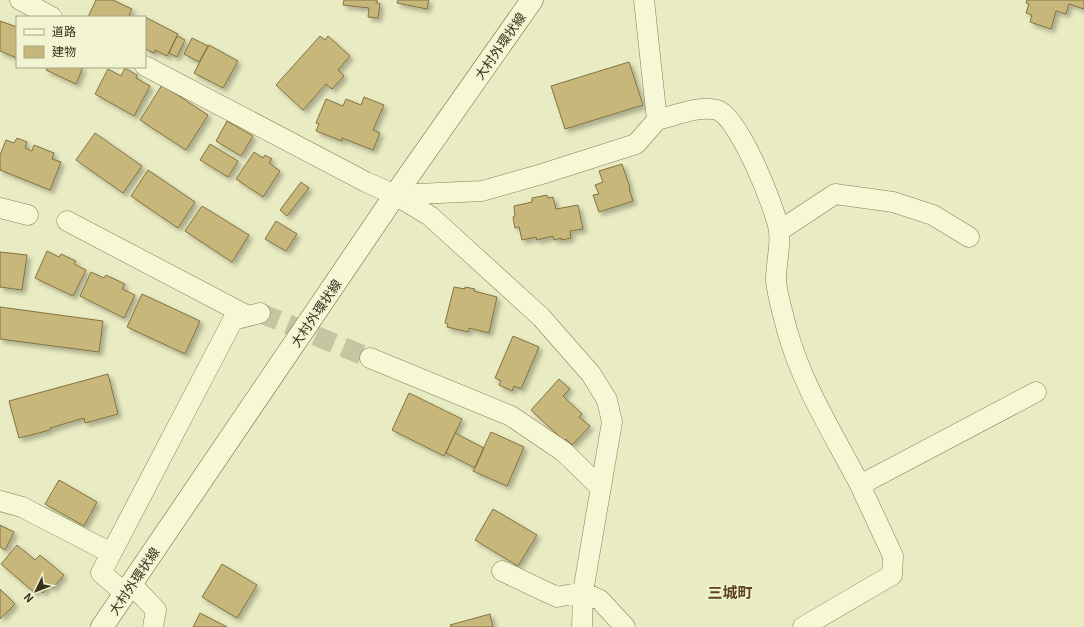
<svg xmlns="http://www.w3.org/2000/svg" width="1084" height="627" font-family="Georgia,'Noto Sans JP',serif">
<style>
.building{fill:#c8b77a;stroke:#827341;filter:url(#shadow)}
.lines{fill:none;stroke-linecap:round;stroke-linejoin:round}
.minor-tunnel{stroke:#c5c6a1;stroke-width:20;stroke-dasharray:20 10;stroke-linecap:butt}
.minor-casing{stroke:#84805a;stroke-width:21}
.secondary-casing{stroke:#66613d;stroke-width:23}
.minor{stroke:#f5f7d5;stroke-width:20}
.secondary{stroke:#f5f7d5;stroke-width:22}
.labels{text-anchor:middle;stroke-width:3;stroke-linejoin:round;paint-order:stroke}
.street-label{font-size:13px;fill:#35311e;stroke:#f1f3d1}
.quarter-label{font-size:15px;font-weight:bold;fill:#5f441f;stroke:#f1f3d1}
</style>
<defs>
<filter id="shadow"><feDropShadow dx="3.5" dy="3.5" stdDeviation="2" flood-color="#0004"/></filter>
</defs>
<rect width="100%" height="100%" fill="#e9ebc2"/>
<path class="building" d="M 96,0 L 113,0 L 132,9 L 128,17 L 88,17 Z
M 344,0 L 377,0 L 377,3 L 380,4 L 378,18 L 368,17 L 369,8 L 343,5 Z
M 398,0 L 429,0 L 427,9 L 397,3 Z
M 1027,0 L 1084,0 L 1084,9 L 1069,4 L 1066,14 L 1056,11 L 1051,29 L 1030,22 L 1032,15 L 1026,13 L 1029,4 L 1026,3 Z
M 145,17 L 178,34 L 167,56 L 155,50 L 154,53 L 145,49 Z
M 0,21 L 17,27 L 17,58 L 0,51 Z
M 177,36 L 185,40 L 177,57 L 169,53 Z
M 320,36 L 325,40 L 328,36 L 350,56 L 338,70 L 344,76 L 332,89 L 326,84 L 303,110 L 276,85 Z
M 192,38 L 208,46 L 199,62 L 184,54 Z
M 209,45 L 238,61 L 223,88 L 194,73 Z
M 629,62 L 643,105 L 565,129 L 551,86 Z
M 48,67 L 83,67 L 76,84 L 46,70 Z
M 125,68 L 137,75 L 136,78 L 150,86 L 134,116 L 95,94 L 108,69 L 121,76 Z
M 162,85 L 208,115 L 186,150 L 140,120 Z
M 364,97 L 384,105 L 373,130 L 380,133 L 373,150 L 342,138 L 342,141 L 316,131 L 319,124 L 316,123 L 326,99 L 343,106 L 346,99 L 361,105 Z
M 227,121 L 253,136 L 241,156 L 216,141 Z
M 95,133 L 142,166 L 123,193 L 76,160 Z
M 17,138 L 27,142 L 25,148 L 32,151 L 34,145 L 54,153 L 52,159 L 61,162 L 50,190 L 0,170 L 0,155 L 6,140 L 14,143 Z
M 210,144 L 238,161 L 228,177 L 200,160 Z
M 254,152 L 263,158 L 265,155 L 272,159 L 269,163 L 280,171 L 263,197 L 236,179 Z
M 622,164 L 630,188 L 629,189 L 633,201 L 599,212 L 593,195 L 599,194 L 595,185 L 603,182 L 599,171 Z
M 148,170 L 195,202 L 178,228 L 131,196 Z
M 301,182 L 309,188 L 287,216 L 280,210 Z
M 547,195 L 548,198 L 553,197 L 556,209 L 578,205 L 583,229 L 570,231 L 571,238 L 561,240 L 561,238 L 554,240 L 553,236 L 537,240 L 536,237 L 522,240 L 519,227 L 515,228 L 513,217 L 515,216 L 514,206 L 532,202 L 532,198 Z
M 202,206 L 249,235 L 232,262 L 185,231 Z
M 276,221 L 297,234 L 286,251 L 265,239 Z
M 47,251 L 59,257 L 61,254 L 76,261 L 74,264 L 86,270 L 73,296 L 35,278 Z
M 0,252 L 27,255 L 22,290 L 0,287 Z
M 91,272 L 104,278 L 106,275 L 125,284 L 122,289 L 135,295 L 124,318 L 80,296 Z
M 454,287 L 465,289 L 465,287 L 475,289 L 474,291 L 497,297 L 489,333 L 469,328 L 468,332 L 447,327 L 448,324 L 445,323 Z
M 142,294 L 200,321 L 185,354 L 127,327 Z
M 0,307 L 103,321 L 99,352 L 0,339 Z
M 513,336 L 539,347 L 521,389 L 514,386 L 512,391 L 499,385 L 501,381 L 495,378 Z
M 108,374 L 118,414 L 85,423 L 84,418 L 50,428 L 50,430 L 19,438 L 9,401 Z
M 559,379 L 570,389 L 563,396 L 582,414 L 579,417 L 590,426 L 572,445 L 566,439 L 564,441 L 531,410 Z
M 409,393 L 462,419 L 444,456 L 392,430 Z
M 491,432 L 524,447 L 507,486 L 473,471 Z
M 455,433 L 484,448 L 475,468 L 446,453 Z
M 59,480 L 97,502 L 84,526 L 45,504 Z
M 493,509 L 537,535 L 518,566 L 475,540 Z
M 0,525 L 14,532 L 5,550 L 0,547 Z
M 17,545 L 35,560 L 40,555 L 64,575 L 53,588 L 49,585 L 43,593 L 38,588 L 35,593 L 1,564 Z
M 222,564 L 257,585 L 237,618 L 202,597 Z
M 0,589 L 15,604 L 0,619 Z
M 200,613 L 227,627 L 193,627 Z
M 490,614 L 493,627 L 451,627 L 450,625 Z"/>
<g class="lines">
<path class="minor-tunnel" d="M 260,313 L 370,358"/>
<defs>
<path id="minor" d="M 20,0 L 52,17
M 145,66 L 366,182 L 395,195 L 430,216 L 541,317 L 591,374 L 607,400 L 612,422 L 583,592 L 582,627
M 657,120 C 674,116 700,105 717,110 C 738,115 776,209 779,231 C 781,244 776,265 776,279 C 776,291 784,318 787,330 C 802,385 834,435 860,485
M 395,195 L 482,191 L 542,174 L 636,144 L 657,120 L 644,0
M 0,208 L 28,215
M 67,221 L 248,316
M 779,231 L 835,194 L 893,202 L 933,215 L 969,237
M 370,358 L 511,416 L 564,452 L 601,488
M 0,501 L 22,507 L 111,553
M 502,571 L 557,597 L 583,592 L 600,600 L 625,627
M 131,584 L 156,610 L 153,627
M 125,593 L 101,573 L 233,320 L 260,313
M 803,627 L 892,575 L 893,556 L 860,485 L 1036,392"/>
<path id="secondary" d="M 102,627 L 395,195 L 532,0"/>
</defs>
<use href="#minor" class="minor-casing"/>
<use href="#secondary" class="secondary-casing"/>
<use href="#minor" class="minor"/>
<use href="#secondary" class="secondary"/>
</g>
<g class="labels">
<g class="street-label">
<text transform="translate(500 46) rotate(-55)" y="5">大村外環状線</text>
<text transform="translate(316 313) rotate(-56)" y="5">大村外環状線</text>
<text transform="translate(134 581) rotate(-56)" y="5">大村外環状線</text>
</g>
<g class="quarter-label">
<text x="730" y="598">三城町</text>
</g>
</g>
<rect x="16" y="16" width="130" height="52" fill="#f1f3d1" stroke="#a6a589"/>
<rect x="24" y="29" width="20" height="6" fill="#f5f7d5" stroke="#a6a589"/>
<text x="52" y="36" font-size="12" fill="#35311e">道路</text>
<rect x="24" y="46" width="20" height="12" fill="#c8b77a" stroke="#a6a589"/>
<text x="52" y="56" font-size="12" fill="#35311e">建物</text>
<g transform="translate(36 591) rotate(227)" stroke="#f1f3d1" stroke-width="3" paint-order="stroke">
<path d="M0-3L7 15L0 10L-7 15Z" fill="#35311e"/>
<text y="-6" font-size="11" font-weight="bold" text-anchor="middle" fill="#35311e">N</text>
</g>
</svg>
